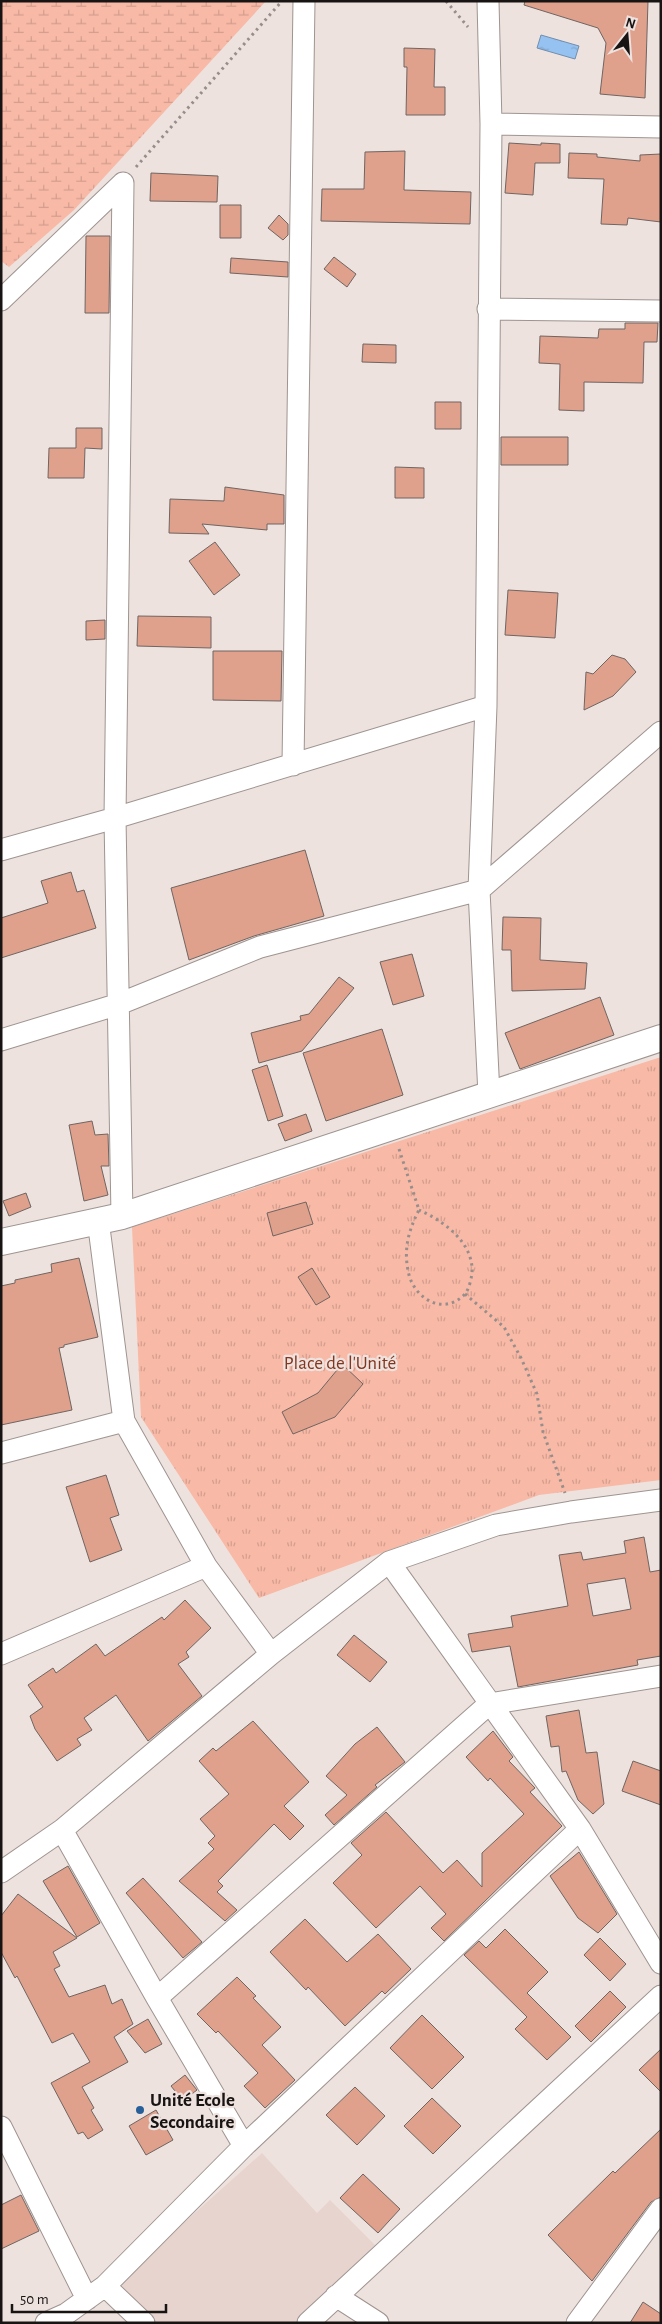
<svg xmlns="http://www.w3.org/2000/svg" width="662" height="2324" font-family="'Alegreya Sans',sans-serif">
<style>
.built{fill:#e8d4ce}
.wetland{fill:url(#wetland-marsh)}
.park{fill:url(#park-tufts)}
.water{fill:url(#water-ripples);stroke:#708eae}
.building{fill:#dfa08c;stroke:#6f6562;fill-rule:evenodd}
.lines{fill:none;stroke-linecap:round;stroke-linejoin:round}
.minor-casing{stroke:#9e9490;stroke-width:23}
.tertiary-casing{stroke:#9e9490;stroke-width:28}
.path{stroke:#978e8b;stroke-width:3;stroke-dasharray:2.5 4;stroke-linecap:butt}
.minor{stroke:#fff;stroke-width:21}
.tertiary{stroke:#fff;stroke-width:26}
.poi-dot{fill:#276098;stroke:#eee2de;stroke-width:2}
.labels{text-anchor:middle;stroke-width:4.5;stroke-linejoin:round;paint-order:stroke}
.park-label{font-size:19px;fill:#83361f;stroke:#eee2de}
.poi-label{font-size:19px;font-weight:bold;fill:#181413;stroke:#eee2de;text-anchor:start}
</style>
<defs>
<pattern id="wetland-marsh" width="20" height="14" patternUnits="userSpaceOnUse" patternTransform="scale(1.25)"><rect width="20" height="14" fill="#f8b9a6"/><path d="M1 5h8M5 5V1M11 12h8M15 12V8" fill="none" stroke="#d49e8e"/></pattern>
<pattern id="park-tufts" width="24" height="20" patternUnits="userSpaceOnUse" patternTransform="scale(1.25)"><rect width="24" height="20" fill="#f8b9a6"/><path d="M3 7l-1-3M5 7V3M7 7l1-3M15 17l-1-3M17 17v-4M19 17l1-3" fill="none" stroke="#d49e8e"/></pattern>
<pattern id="water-ripples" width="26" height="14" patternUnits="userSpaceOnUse" patternTransform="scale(1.25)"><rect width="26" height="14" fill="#96c2f1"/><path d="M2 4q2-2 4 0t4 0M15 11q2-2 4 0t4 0" fill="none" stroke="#81a6ce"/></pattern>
</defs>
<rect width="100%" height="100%" fill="#eee2de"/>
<path class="built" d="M 262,2153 L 317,2213 L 330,2200 L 381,2251 L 301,2323 L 154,2323 L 113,2286 Z"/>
<path class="wetland" d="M 1,1 L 266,1 L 74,210 L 9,267 L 1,261 Z"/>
<path class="park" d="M 661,1057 L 661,1480 L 539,1495 L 259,1598 L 141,1417 L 132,1227 Z"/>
<path class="water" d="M 541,35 L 579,46 L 575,59 L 537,48 Z"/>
<path class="building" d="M 525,1 L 648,1 L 645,98 L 600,94 L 606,43 L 598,28 L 524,5 Z
M 404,48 L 435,49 L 434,87 L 445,87 L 445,115 L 406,115 L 407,67 L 404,67 Z
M 509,143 L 541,145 L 541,143 L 560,144 L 560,163 L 535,163 L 533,195 L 505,193 Z
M 405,151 L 404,190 L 471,192 L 470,224 L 321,221 L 322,189 L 364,189 L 365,152 Z
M 569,153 L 597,154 L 597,157 L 640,161 L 640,155 L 661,154 L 661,222 L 628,218 L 627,225 L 601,224 L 604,179 L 568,178 Z
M 151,173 L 218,176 L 217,202 L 150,201 Z
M 220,205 L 241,205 L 241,238 L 220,238 Z
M 279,215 L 288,224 L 288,235 L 283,240 L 268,228 Z
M 86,236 L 110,236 L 109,313 L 85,313 Z
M 334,257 L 356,274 L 347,287 L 324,269 Z
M 231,258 L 288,262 L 288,277 L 230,273 Z
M 625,323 L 658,323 L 657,342 L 644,342 L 643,383 L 584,382 L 584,411 L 559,410 L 560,364 L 539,363 L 540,336 L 598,338 L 599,329 L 625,329 Z
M 363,344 L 396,345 L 396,363 L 362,362 Z
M 435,402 L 461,402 L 461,429 L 435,429 Z
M 76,428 L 102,428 L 102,449 L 85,448 L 84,478 L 48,478 L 49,448 L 76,448 Z
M 501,437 L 568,437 L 568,465 L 501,465 Z
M 395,467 L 424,468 L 424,498 L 395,498 Z
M 225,487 L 284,495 L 284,524 L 267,524 L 267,530 L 202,524 L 209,534 L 169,533 L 170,499 L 224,501 Z
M 215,542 L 240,575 L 214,595 L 189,561 Z
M 508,590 L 558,593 L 555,638 L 505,635 Z
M 138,616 L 211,617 L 211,648 L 137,646 Z
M 105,620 L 105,639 L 86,640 L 86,621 Z
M 213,651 L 282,651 L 281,701 L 213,700 Z
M 612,655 L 625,659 L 636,672 L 613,696 L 584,710 L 586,672 L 593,674 Z
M 305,850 L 324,916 L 254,936 L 189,960 L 171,888 Z
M 71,872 L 77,892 L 84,890 L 96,928 L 1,958 L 1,918 L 48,903 L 41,881 Z
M 503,917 L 541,918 L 540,960 L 587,963 L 585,989 L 512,991 L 511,950 L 502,950 Z
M 412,954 L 424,996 L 393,1005 L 380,962 Z
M 339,977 L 354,988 L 302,1051 L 259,1063 L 251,1033 L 301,1020 L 300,1016 L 309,1014 Z
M 600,997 L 614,1035 L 520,1069 L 505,1033 Z
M 382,1029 L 403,1095 L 326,1121 L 303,1053 Z
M 267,1065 L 283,1116 L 268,1121 L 252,1070 Z
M 306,1114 L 312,1131 L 285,1141 L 278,1124 Z
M 92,1121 L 95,1135 L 108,1134 L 109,1166 L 101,1166 L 108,1195 L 84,1201 L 69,1125 Z
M 26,1193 L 31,1207 L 9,1216 L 3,1201 Z
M 306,1202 L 313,1224 L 273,1236 L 267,1213 Z
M 79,1258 L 98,1337 L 64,1345 L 64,1347 L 59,1348 L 72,1410 L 1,1425 L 1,1286 L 15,1283 L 15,1280 L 52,1272 L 51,1264 Z
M 312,1268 L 330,1297 L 316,1305 L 298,1277 Z
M 342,1364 L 363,1384 L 335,1417 L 293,1434 L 282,1412 L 318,1393 Z
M 106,1475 L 119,1515 L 110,1518 L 122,1550 L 90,1562 L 66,1487 Z
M 644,1537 L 650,1572 L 661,1570 L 661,1656 L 637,1660 L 638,1665 L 518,1687 L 510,1646 L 472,1652 L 468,1634 L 513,1627 L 511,1616 L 568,1606 L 559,1555 L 581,1552 L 583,1560 L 626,1553 L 624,1541 ZM 625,1578 L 631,1609 L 593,1616 L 587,1584 Z
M 185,1600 L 211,1628 L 186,1652 L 189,1657 L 178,1664 L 202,1696 L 148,1741 L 116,1695 L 84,1718 L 92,1730 L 77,1739 L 81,1745 L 57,1761 L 35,1729 L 30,1716 L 43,1707 L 28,1685 L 53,1668 L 56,1673 L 96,1644 L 105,1656 L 162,1617 L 164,1620 Z
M 354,1635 L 387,1662 L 370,1682 L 337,1655 Z
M 579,1710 L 586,1753 L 597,1752 L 604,1804 L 593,1814 L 578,1800 L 566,1771 L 562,1772 L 559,1746 L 551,1747 L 546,1716 Z
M 253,1721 L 309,1782 L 284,1806 L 304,1826 L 290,1840 L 274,1824 L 218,1881 L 223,1886 L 217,1892 L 237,1910 L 225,1921 L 179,1881 L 214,1849 L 208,1843 L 215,1836 L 200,1819 L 229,1794 L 199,1761 L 213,1748 L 216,1751 Z
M 377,1727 L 405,1762 L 375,1785 L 377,1787 L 334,1825 L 325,1815 L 347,1795 L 326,1776 L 355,1744 Z
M 493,1731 L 513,1757 L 509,1761 L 535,1788 L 530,1792 L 562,1826 L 444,1941 L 431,1928 L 446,1914 L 420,1886 L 376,1928 L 333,1883 L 362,1855 L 351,1843 L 386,1812 L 443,1873 L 457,1860 L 482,1887 L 482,1853 L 524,1814 L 490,1778 L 488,1781 L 466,1757 Z
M 633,1761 L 661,1771 L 661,1805 L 622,1791 Z
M 579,1852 L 617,1914 L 598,1933 L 578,1918 L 550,1876 Z
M 68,1866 L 100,1923 L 77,1937 L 43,1881 Z
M 143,1878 L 202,1942 L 183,1958 L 126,1893 Z
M 18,1894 L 77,1938 L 53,1952 L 60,1966 L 54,1969 L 69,1997 L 105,1985 L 112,2004 L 122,1999 L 133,2024 L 114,2037 L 128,2062 L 82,2087 L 94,2108 L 91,2110 L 103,2130 L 88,2139 L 83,2132 L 78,2134 L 51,2083 L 90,2062 L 73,2033 L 52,2043 L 17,1976 L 15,1978 L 1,1952 L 1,1916 Z
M 305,1919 L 347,1962 L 378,1934 L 411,1969 L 385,1994 L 382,1991 L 345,2026 L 308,1987 L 306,1990 L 270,1952 Z
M 505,1929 L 548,1972 L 527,1993 L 571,2037 L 547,2060 L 515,2029 L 527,2017 L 464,1955 L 479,1941 L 486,1948 Z
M 600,1938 L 626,1964 L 610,1981 L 584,1955 Z
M 237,1977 L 256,1996 L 253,1998 L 281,2027 L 262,2045 L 295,2080 L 265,2108 L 244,2086 L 258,2073 L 218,2031 L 216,2033 L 197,2014 Z
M 610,1991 L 626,2007 L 591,2042 L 575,2026 Z
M 422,2015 L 464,2057 L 432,2089 L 390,2048 Z
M 148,2019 L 162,2044 L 145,2053 L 127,2031 Z
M 661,2049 L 661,2092 L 639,2070 Z
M 185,2075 L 197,2090 L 183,2101 L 171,2086 Z
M 355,2087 L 385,2116 L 357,2145 L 326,2115 Z
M 432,2098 L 461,2126 L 433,2154 L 404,2126 Z
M 156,2110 L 173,2140 L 146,2155 L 129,2126 Z
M 661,2129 L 661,2197 L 651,2202 L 592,2281 L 548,2235 L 613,2171 L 615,2173 Z
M 363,2174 L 400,2209 L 378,2233 L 340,2198 Z
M 21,2195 L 39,2231 L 1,2249 L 1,2205 Z
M 643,2302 L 661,2314 L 661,2323 L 630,2323 Z"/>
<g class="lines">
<defs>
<path id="minor" d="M 488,1 L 491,124 L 486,706 L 479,890 L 489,1095
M 491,124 L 661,127
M 1,300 L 123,183
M 488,309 L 661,311
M 293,765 L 304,1
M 1,850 L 115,818 L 486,706
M 1,1040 L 119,1004 L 260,947 L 479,890 L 661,732
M 122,1216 L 115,818 L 123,183
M 98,1220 L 124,1421 L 206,1566 L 271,1654
M 1,1453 L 124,1421
M 389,1562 L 580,1829 L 661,1963
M 1,1654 L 206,1566
M 62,1830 L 157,1998 L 244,2146
M 1,1872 L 62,1830 L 271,1654 L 389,1562 L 496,1525 L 571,1512 L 661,1500
M 157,1998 L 489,1704 L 661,1676
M 1,2127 L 87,2299
M 105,2286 L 144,2323
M 336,2296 L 378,2323
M 46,2323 L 66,2314 L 105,2286 L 244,2146 L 580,1829
M 308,2323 L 661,1996
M 577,2323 L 661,2209"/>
<path id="tertiary" d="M 1,1242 L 122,1216 L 661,1038"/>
</defs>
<use href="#minor" class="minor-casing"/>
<use href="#tertiary" class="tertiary-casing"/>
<path class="path" d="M 446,1 L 468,27
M 136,167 L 282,1
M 399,1149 L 419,1210 C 408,1231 403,1251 409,1275 C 416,1300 444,1315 464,1295 C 469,1290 471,1280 472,1273 C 474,1243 444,1221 419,1210
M 465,1294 L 504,1327 L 521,1358 L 537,1394 L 543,1432 L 565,1493"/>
<use href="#minor" class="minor"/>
<use href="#tertiary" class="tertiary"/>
</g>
<circle class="poi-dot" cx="140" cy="2110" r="5"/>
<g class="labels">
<g class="park-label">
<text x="340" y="1369">Place de l'Unité</text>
</g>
<g class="poi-label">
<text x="150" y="2106">Unité Ecole<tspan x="150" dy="22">Secondaire</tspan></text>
</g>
</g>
<rect width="662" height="2324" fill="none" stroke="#181413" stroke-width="5"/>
<g transform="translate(627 35) rotate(17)" stroke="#eee2de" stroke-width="4" paint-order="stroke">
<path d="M0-4L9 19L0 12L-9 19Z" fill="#181413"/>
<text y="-8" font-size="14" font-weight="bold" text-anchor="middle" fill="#181413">N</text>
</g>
<path d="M12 2304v8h154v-8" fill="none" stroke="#181413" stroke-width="2.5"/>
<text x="20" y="2304" font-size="15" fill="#181413" stroke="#eee2de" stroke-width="4" paint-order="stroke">50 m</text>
</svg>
